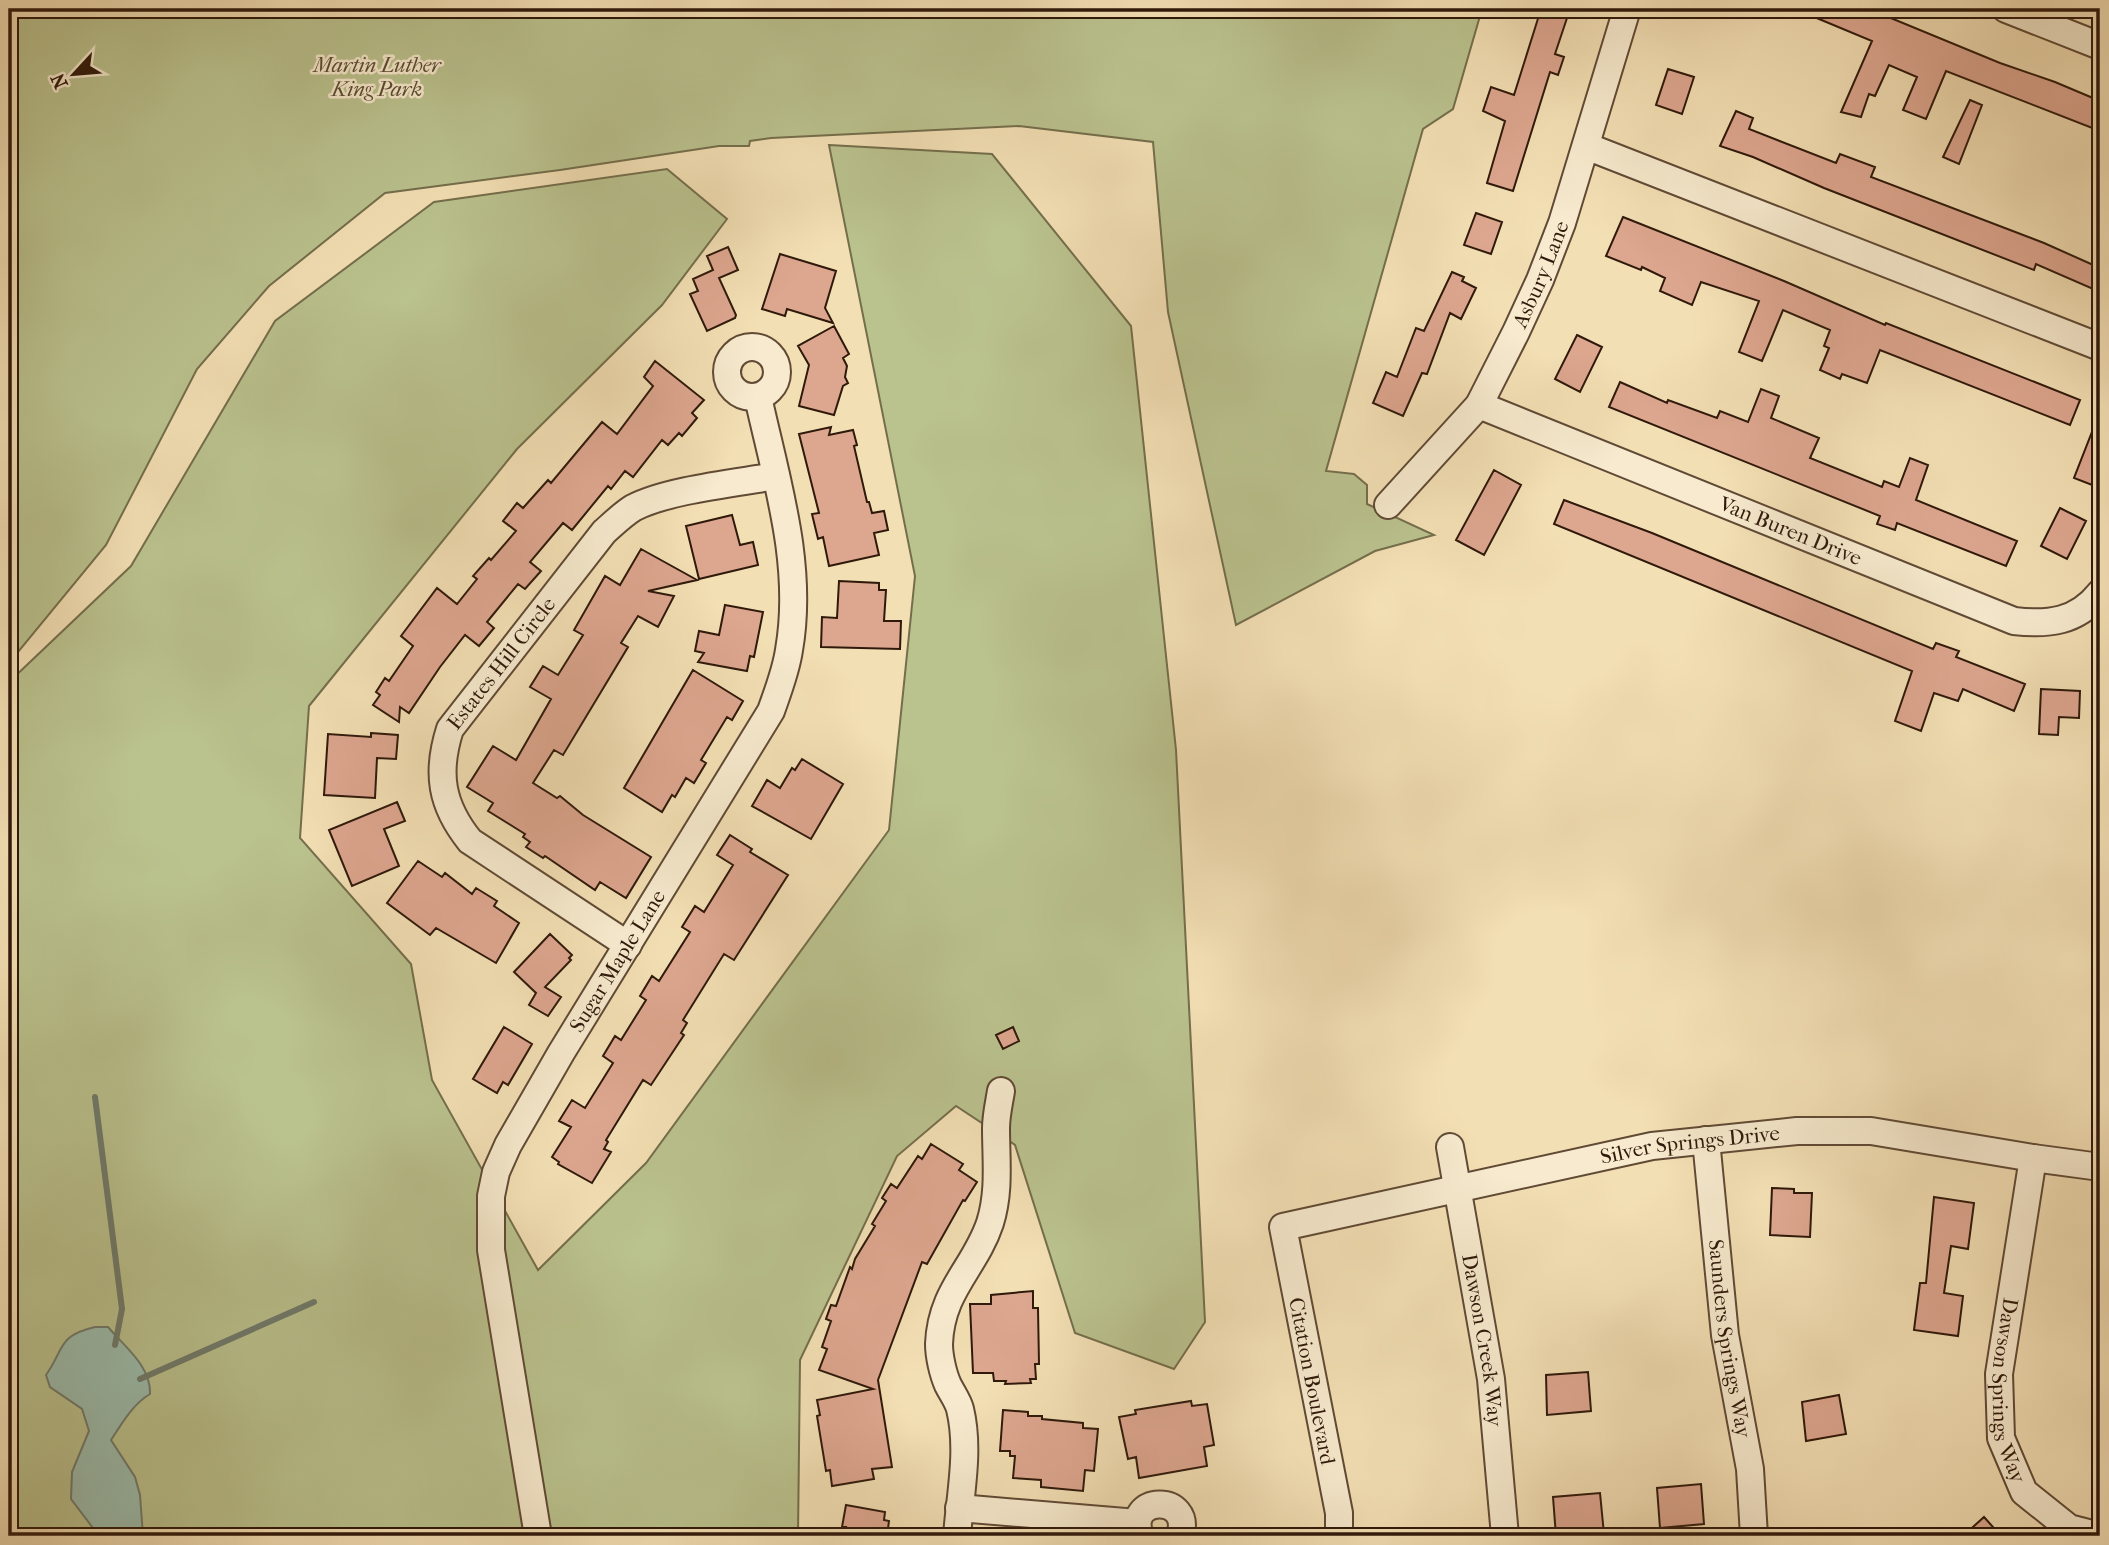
<svg xmlns="http://www.w3.org/2000/svg" width="2109" height="1545" font-family="'IM FELL French Canon',serif">
<style>
.green{fill:#bac28e;stroke:#746e4c;stroke-width:2}
.water{fill:#9bbdad;stroke:#707b6c;stroke-width:2}
.lines{fill:none;stroke-linecap:round;stroke-linejoin:round}
.stream{stroke:#707b6c;stroke-width:6}
.building{fill:#dda68f;stroke:#2f190b;stroke-width:2}
.minor-casing{stroke:#604a35;stroke-width:30}
.minor{stroke:#f7eace;stroke-width:26}
.labels{text-anchor:middle;stroke-width:5;stroke-linejoin:round;paint-order:stroke}
.park-label{font-size:21px;font-style:italic;fill:#594c32;stroke:#f7eace}
.street-label{font-size:21px;fill:#2f190b;stroke:#f7eace}
</style>
<rect width="100%" height="100%" fill="#f3dfb4"/>
<filter id="stains"><feTurbulence type="fractalNoise" baseFrequency=".00286" numOctaves="4"/><feColorMatrix values="0 0 0 0 .2 0 0 0 0 .09 0 0 0 0 .02 0 0 0 .5 -.17"/></filter>
<radialGradient id="worn" r=".72"><stop offset=".6" stop-color="#630" stop-opacity="0"/><stop offset="1" stop-color="#630" stop-opacity=".3"/></radialGradient>
<path class="green" d="M 9,9 L 1482,9 L 1453,109 L 1423,129 L 1326,471 L 1354,474 L 1367,485 L 1367,504 L 1434,535 L 1375,551 L 1236,625 L 1168,312 L 1153,142 L 1019,126 L 771,138 L 750,141 L 749,146 L 719,146 L 560,170 L 385,193 L 269,286 L 197,369 L 106,545 L 9,663 Z
M 829,145 L 992,154 L 1131,326 L 1176,750 L 1205,1322 L 1174,1369 L 1075,1333 L 1015,1145 L 956,1106 L 897,1156 L 800,1360 L 798,1536 L 9,1536 L 9,682 L 131,566 L 275,321 L 434,202 L 667,169 L 727,219 L 662,305 L 517,449 L 309,706 L 300,838 L 411,964 L 432,1080 L 538,1270 L 646,1163 L 889,830 L 915,576 Z"/>
<path class="water" d="M 95,1327 L 108,1327 C 125,1347 151,1366 150,1394 C 133,1404 122,1423 111,1440 L 135,1477 L 140,1495 L 143,1536 L 99,1536 L 71,1499 L 72,1472 L 89,1431 L 82,1409 L 50,1387 L 46,1375 C 65,1348 57,1336 95,1327 Z"/>
<g class="lines">
<path class="stream" d="M 95,1097 L 122,1309 L 115,1345
M 140,1379 L 314,1302"/>
</g>
<path class="building" d="M 1541,9 L 1570,9 L 1555,54 L 1564,57 L 1558,75 L 1550,72 L 1513,191 L 1487,183 L 1505,121 L 1483,111 L 1491,87 L 1514,95 Z
M 1795,9 L 1869,9 L 2000,63 L 2055,82 L 2100,101 L 2100,131 L 1946,71 L 1926,119 L 1903,110 L 1917,77 L 1889,65 L 1875,96 L 1869,94 L 1861,117 L 1841,112 L 1872,41 Z
M 1668,69 L 1694,77 L 1682,114 L 1656,105 Z
M 1970,100 L 1982,105 L 1959,164 L 1943,157 Z
M 1736,111 L 1753,118 L 1749,129 L 1836,163 L 1840,154 L 1875,167 L 1871,177 L 2044,243 L 2100,268 L 2100,292 L 2036,264 L 2034,270 L 1824,188 L 1753,157 L 1720,146 Z
M 1476,213 L 1502,222 L 1491,254 L 1464,245 Z
M 1623,217 L 1784,281 L 1885,325 L 1886,323 L 2080,400 L 2070,425 L 1880,350 L 1867,383 L 1842,374 L 1840,379 L 1820,370 L 1829,348 L 1824,346 L 1830,330 L 1783,310 L 1762,361 L 1739,352 L 1759,301 L 1701,282 L 1692,305 L 1660,291 L 1665,278 L 1642,267 L 1641,270 L 1606,256 Z
M 728,247 L 738,270 L 719,278 L 736,315 L 735,318 L 707,331 L 690,294 L 698,291 L 693,279 L 713,270 L 707,256 Z
M 780,254 L 836,271 L 825,308 L 833,323 L 787,309 L 785,316 L 762,309 Z
M 1452,272 L 1464,277 L 1462,281 L 1476,288 L 1461,319 L 1450,313 L 1427,374 L 1422,373 L 1403,416 L 1373,403 L 1386,372 L 1397,377 L 1416,328 L 1424,331 Z
M 834,326 L 849,354 L 843,358 L 847,366 L 845,377 L 848,383 L 843,386 L 834,415 L 799,406 L 809,365 L 798,346 Z
M 1577,335 L 1602,347 L 1580,392 L 1555,379 Z
M 655,361 L 704,400 L 692,413 L 697,418 L 682,436 L 679,433 L 668,445 L 662,440 L 633,477 L 625,471 L 611,489 L 608,486 L 572,530 L 563,523 L 530,562 L 541,571 L 525,589 L 518,584 L 487,622 L 494,628 L 479,646 L 465,635 L 440,667 L 409,713 L 400,707 L 399,722 L 373,705 L 380,695 L 376,692 L 385,678 L 389,681 L 413,646 L 401,636 L 437,588 L 457,604 L 477,579 L 473,576 L 489,558 L 491,560 L 516,531 L 503,521 L 517,503 L 523,508 L 548,480 L 551,483 L 602,422 L 617,434 L 653,386 L 644,377 Z
M 1620,382 L 1667,403 L 1668,400 L 1717,418 L 1720,411 L 1748,422 L 1761,389 L 1779,396 L 1771,418 L 1819,438 L 1810,458 L 1882,487 L 1884,481 L 1899,487 L 1910,458 L 1928,465 L 1916,500 L 2017,541 L 2006,566 L 1897,523 L 1895,530 L 1877,524 L 1880,516 L 1609,407 Z
M 2099,414 L 2100,415 L 2100,488 L 2074,478 Z
M 831,427 L 829,435 L 853,430 L 857,445 L 854,446 L 867,502 L 869,502 L 872,513 L 884,511 L 888,530 L 874,533 L 879,555 L 829,566 L 823,537 L 818,539 L 812,514 L 819,513 L 799,434 Z
M 1494,470 L 1521,485 L 1484,555 L 1456,540 Z
M 1564,500 L 1652,533 L 1933,649 L 1936,643 L 1959,651 L 1956,657 L 2025,684 L 2014,711 L 1963,689 L 1958,701 L 1934,693 L 1921,731 L 1895,721 L 1912,671 L 1554,524 Z
M 2060,508 L 2086,521 L 2067,559 L 2041,546 Z
M 732,515 L 740,545 L 753,542 L 758,565 L 699,579 L 686,526 Z
M 641,549 L 697,580 L 648,591 L 674,596 L 658,627 L 638,616 L 621,643 L 628,647 L 563,755 L 554,750 L 533,783 L 557,798 L 560,796 L 583,815 L 651,857 L 626,898 L 600,882 L 595,890 L 545,856 L 543,858 L 526,847 L 530,842 L 523,837 L 525,834 L 488,811 L 493,803 L 467,787 L 493,746 L 516,760 L 551,699 L 530,687 L 543,666 L 558,675 L 583,635 L 574,630 L 605,576 L 620,585 Z
M 839,581 L 879,583 L 879,590 L 886,590 L 884,621 L 901,621 L 900,649 L 821,647 L 822,617 L 837,618 Z
M 725,605 L 763,612 L 754,657 L 750,656 L 747,671 L 698,662 L 704,653 L 695,651 L 699,631 L 719,635 Z
M 693,670 L 743,701 L 732,720 L 727,717 L 701,760 L 706,763 L 694,783 L 686,778 L 675,797 L 672,795 L 662,812 L 624,788 Z
M 2041,689 L 2080,691 L 2079,718 L 2059,717 L 2058,735 L 2039,734 Z
M 371,733 L 398,735 L 396,759 L 377,758 L 375,798 L 324,795 L 328,734 L 371,737 Z
M 802,759 L 843,784 L 811,839 L 752,806 L 767,780 L 780,788 L 792,768 L 795,770 Z
M 397,802 L 405,821 L 384,829 L 399,866 L 352,886 L 329,830 Z
M 730,835 L 752,849 L 750,852 L 788,875 L 734,960 L 724,954 L 683,1020 L 687,1023 L 681,1033 L 684,1035 L 651,1085 L 643,1080 L 606,1140 L 608,1142 L 604,1149 L 611,1152 L 592,1183 L 558,1164 L 559,1162 L 552,1157 L 571,1127 L 559,1121 L 572,1100 L 585,1108 L 613,1063 L 603,1056 L 615,1036 L 621,1040 L 646,1000 L 640,996 L 652,976 L 659,981 L 690,932 L 682,927 L 695,906 L 704,912 L 733,865 L 717,855 Z
M 418,861 L 442,877 L 445,873 L 472,894 L 476,888 L 497,901 L 494,906 L 519,923 L 496,963 L 436,928 L 430,935 L 387,903 Z
M 550,934 L 572,955 L 569,958 L 571,960 L 545,987 L 561,997 L 548,1016 L 529,1005 L 536,993 L 514,972 Z
M 504,1027 L 532,1044 L 508,1085 L 503,1082 L 497,1093 L 473,1079 Z
M 1013,1027 L 1019,1041 L 1003,1049 L 996,1035 Z
M 931,1144 L 963,1164 L 959,1170 L 977,1182 L 965,1201 L 963,1200 L 927,1264 L 922,1262 L 878,1380 L 892,1467 L 872,1469 L 874,1479 L 832,1486 L 830,1470 L 826,1471 L 817,1416 L 820,1415 L 817,1400 L 873,1389 L 819,1370 L 827,1349 L 822,1347 L 831,1321 L 826,1319 L 831,1305 L 836,1306 L 850,1267 L 852,1269 L 855,1259 L 875,1226 L 872,1224 L 886,1201 L 882,1198 L 891,1184 L 897,1188 L 918,1156 L 922,1159 Z
M 1772,1188 L 1794,1189 L 1794,1193 L 1812,1193 L 1810,1237 L 1770,1235 Z
M 1934,1197 L 1974,1203 L 1968,1249 L 1951,1246 L 1944,1293 L 1963,1296 L 1958,1336 L 1914,1330 L 1920,1283 L 1926,1283 Z
M 1033,1291 L 1033,1308 L 1038,1308 L 1039,1364 L 1035,1364 L 1036,1379 L 1030,1379 L 1031,1383 L 1005,1384 L 1006,1381 L 994,1381 L 993,1373 L 973,1373 L 970,1304 L 991,1304 L 991,1295 Z
M 1588,1372 L 1591,1411 L 1547,1415 L 1546,1375 Z
M 1839,1395 L 1846,1434 L 1806,1441 L 1802,1402 Z
M 1191,1401 L 1192,1406 L 1207,1404 L 1214,1445 L 1204,1447 L 1207,1466 L 1139,1478 L 1136,1457 L 1128,1459 L 1119,1417 L 1136,1414 L 1135,1410 Z
M 1003,1410 L 1028,1412 L 1028,1416 L 1042,1416 L 1042,1419 L 1083,1423 L 1083,1428 L 1098,1429 L 1094,1471 L 1085,1470 L 1083,1491 L 1041,1487 L 1041,1480 L 1013,1478 L 1015,1456 L 1010,1456 L 1010,1451 L 1000,1451 Z
M 1701,1484 L 1704,1524 L 1660,1528 L 1657,1488 Z
M 1600,1493 L 1604,1534 L 1556,1536 L 1553,1497 Z
M 846,1505 L 885,1512 L 884,1520 L 889,1521 L 887,1536 L 844,1536 L 846,1527 L 842,1527 Z
M 1984,1517 L 2001,1536 L 1963,1536 Z"/>
<g class="lines">
<defs>
<g id="minor">
<path d="M 2006,9 L 2100,46"/>
<path d="M 1586,146 L 2100,347"/>
<circle cx="752" cy="372" r="25"/>
<path id="s1" d="M 1479,405 L 2014,621 C 2048,625 2077,622 2100,593"/>
<path id="s2" d="M 1388,505 L 1479,405 L 1516,332 L 1540,280 L 1562,223 L 1627,9"/>
<path id="s3" d="M 628,945 L 470,841 C 441,805 436,773 450,729 L 604,532 C 614,523 622,515 633,508 C 667,490 736,483 776,476"/>
<path id="s4" d="M 1706,1140 L 1725,1335 L 1750,1469 L 1754,1536"/>
<path id="s5" d="M 1450,1147 L 1491,1379 L 1505,1536"/>
<path id="s6" d="M 2033,1158 L 1999,1374 L 2001,1438 L 2024,1492 L 2069,1528 L 2100,1536"/>
<path d="M 959,1508 L 1137,1523"/>
<path id="s7" d="M 538,1536 L 491,1250 L 491,1196 L 496,1172 L 508,1145 L 561,1053 L 771,711 C 778,691 786,671 789,650 C 804,565 776,479 758,397"/>
<path d="M 957,1536 C 960,1495 970,1450 960,1409 C 958,1401 952,1393 948,1385 C 943,1374 939,1356 939,1344 C 941,1290 975,1268 990,1223 C 1000,1191 996,1160 996,1128 C 996,1116 999,1103 1001,1091"/>
<path d="M 1140,1536 C 1124,1495 1194,1493 1180,1536"/>
<path id="s8" d="M 1339,1536 L 1339,1513 L 1283,1227 L 1652,1146 L 1797,1131 L 1871,1131 L 2033,1158 L 2100,1167"/>
</g>
</defs>
<use href="#minor" class="minor-casing"/>
<use href="#minor" class="minor"/>
</g>
<g class="labels">
<g class="park-label">
<text x="377" y="72">Martin Luther<tspan x="377" dy="24">King Park</tspan></text>
</g>
<g class="street-label">
<text dy="7" stroke="none"><textPath href="#s2" startOffset="280">Asbury Lane</textPath></text>
<text dy="7" stroke="none"><textPath href="#s1" startOffset="336">Van Buren Drive</textPath></text>
<text dy="7" stroke="none"><textPath href="#s3" startOffset="392">Estates Hill Circle</textPath></text>
<text dy="7" stroke="none"><textPath href="#s7" startOffset="612">Sugar Maple Lane</textPath></text>
<text dy="7" stroke="none"><textPath href="#s8" startOffset="730">Silver Springs Drive</textPath></text>
<text dy="7" stroke="none"><textPath href="#s4" startOffset="200">Saunders Springs Way</textPath></text>
<text dy="7" stroke="none"><textPath href="#s5" startOffset="196">Dawson Creek Way</textPath></text>
<text transform="translate(1312 1381) rotate(79)" y="7">Citation Boulevard</text>
<text dy="7" stroke="none"><textPath href="#s6" startOffset="236">Dawson Springs Way</textPath></text>
</g>
</g>
<rect width="2109" height="1545" fill="none" stroke="#f3dfb4" stroke-width="35"/>
<rect x="10" y="10" width="2088" height="1524" fill="none" stroke="#2f190b" stroke-width="3.5"/>
<rect x="18" y="18" width="2074" height="1510" fill="none" stroke="#2f190b" stroke-width="2"/>
<g transform="translate(74 74) rotate(244)" stroke="#f7eace" stroke-width="5" paint-order="stroke">
<path d="M0-5L12 26L0 18L-12 26Z" fill="#2f190b"/>
<text y="-10" font-size="19" font-weight="bold" text-anchor="middle" fill="#2f190b">N</text>
</g>
<rect width="100%" height="100%" filter="url(#stains)"/>
<rect width="100%" height="100%" fill="url(#worn)"/>
</svg>
